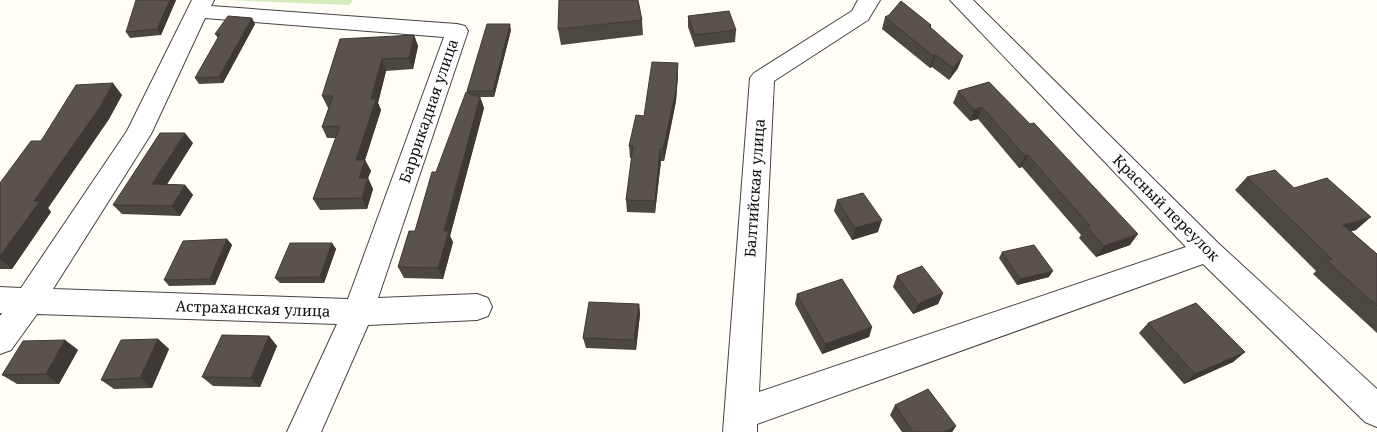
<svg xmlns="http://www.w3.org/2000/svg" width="1377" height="432" font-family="'Noto Serif',serif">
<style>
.green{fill:#d5ebbd}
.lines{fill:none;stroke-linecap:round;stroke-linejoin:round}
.minor-casing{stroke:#444;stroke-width:2}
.minor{fill:#fff;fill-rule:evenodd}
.wall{fill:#4d4742}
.shaded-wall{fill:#3f3936}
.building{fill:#5a524d;stroke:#3f3936}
.labels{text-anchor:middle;stroke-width:5;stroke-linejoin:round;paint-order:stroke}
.street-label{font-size:15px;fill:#111;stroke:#fff}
</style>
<rect width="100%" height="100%" fill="#fffdf5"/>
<path class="green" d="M 224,0 L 353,0 L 349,5 Z"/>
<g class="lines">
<defs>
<path id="minor" d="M 192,0 L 214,0 L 211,6 L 457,24 L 465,26 L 468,31 L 378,298 L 477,294 L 488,298 L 492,307 L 488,316 L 477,320 L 368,325 L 321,432 L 287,432 L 337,324 L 37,314 L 11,350 L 0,354 L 0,316 L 2,313 L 0,313 L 0,287 L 21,288 L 127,131 ZM 205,18 L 444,37 L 348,299 L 53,289 L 151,134 Z
M 858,0 L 880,0 L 868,20 L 774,81 L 759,392 L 1186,247 L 950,0 L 973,0 L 1218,243 L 1377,389 L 1377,427 L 1365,422 L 1203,264 L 757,424 L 757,432 L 723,432 L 750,78 L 754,73 L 852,11 Z"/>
</defs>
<use href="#minor" class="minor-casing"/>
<use href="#minor" class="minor"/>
</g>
<path class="wall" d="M 176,0 L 161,35 L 130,38 L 126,32 Z
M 688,16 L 736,30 L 735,42 L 695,47 L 688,27 Z
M 885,17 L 931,25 L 931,28 L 958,68 L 949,80 L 932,67 L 930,68 L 882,29 Z
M 642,20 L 643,35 L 561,45 L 558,29 Z
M 255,24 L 223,83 L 199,84 L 195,78 L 218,38 L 215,34 Z
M 511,30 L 494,97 L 480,97 L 484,108 L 450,236 L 453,242 L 443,279 L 404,278 L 398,267 L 415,231 L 436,172 L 468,93 L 467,91 Z
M 414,35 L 418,46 L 413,69 L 386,71 L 378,103 L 381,110 L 365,160 L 371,171 L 368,178 L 373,189 L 367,209 L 320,210 L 313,199 L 336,138 L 327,138 L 322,127 L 329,108 L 328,108 L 322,96 Z
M 678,75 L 676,101 L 664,161 L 661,161 L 655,213 L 627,212 L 626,200 L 632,158 L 630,158 L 629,146 L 644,116 Z
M 989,82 L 1130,245 L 1096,257 L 1079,238 L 1081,235 L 1022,167 L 1019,168 L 978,119 L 970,121 L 953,103 L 958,91 Z
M 122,95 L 109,119 L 48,208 L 51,212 L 12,269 L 0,269 L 0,183 Z
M 193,143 L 167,184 L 185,185 L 193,195 L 180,216 L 122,214 L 113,205 Z
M 1247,177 L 1294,188 L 1356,230 L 1351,231 L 1377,254 L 1377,333 L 1313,274 L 1316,271 L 1235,190 Z
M 837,200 L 878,232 L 852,240 L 834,211 Z
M 227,239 L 232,245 L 215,285 L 169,286 L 164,280 Z
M 332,243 L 336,249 L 324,283 L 280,283 L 275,278 Z
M 1002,252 L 1049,277 L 1017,285 L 999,258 Z
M 897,276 L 943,293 L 938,304 L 913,314 L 893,287 Z
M 797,294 L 872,327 L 869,337 L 822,354 L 795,304 Z
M 639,304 L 640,314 L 636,350 L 586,348 L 583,338 Z
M 1148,323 L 1245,352 L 1233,362 L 1184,384 L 1139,333 Z
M 269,336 L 277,346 L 260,387 L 213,386 L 202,377 Z
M 158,339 L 169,349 L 152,388 L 114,389 L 101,380 Z
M 65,340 L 78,350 L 59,384 L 17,384 L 2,375 Z
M 895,405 L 956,426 L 952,432 L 902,432 L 890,415 Z"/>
<path class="shaded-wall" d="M 170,0 L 176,0 L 161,35 L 157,29 Z
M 252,18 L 255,24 L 223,83 L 219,77 Z
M 510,24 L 511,30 L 494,97 L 493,91 Z
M 414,35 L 418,46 L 413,69 L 409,58 Z
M 936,55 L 932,67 L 930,68 L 933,56 Z
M 963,56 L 958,68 L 949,80 L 953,68 Z
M 382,59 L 386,71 L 378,103 L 381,110 L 365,160 L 371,171 L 368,178 L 373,189 L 367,209 L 362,198 L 356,160 Z
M 678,63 L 678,75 L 676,101 L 664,161 L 663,149 Z
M 113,83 L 122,95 L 109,119 L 48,208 L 51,212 L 12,269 L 0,259 L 0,256 L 34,201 Z
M 480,97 L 484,108 L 450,236 L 453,242 L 443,279 L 438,268 L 444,231 Z
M 982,107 L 978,119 L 970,121 L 974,110 Z
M 185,133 L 193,143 L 161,194 L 152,184 Z
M 660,149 L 661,161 L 655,213 L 655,201 Z
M 1028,155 L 1022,167 L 1019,168 L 1025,156 Z
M 185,185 L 193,195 L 180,216 L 172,206 Z
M 1371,217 L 1356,230 L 1329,238 L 1343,225 Z
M 882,220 L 878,232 L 852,240 L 855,228 Z
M 1138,234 L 1130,245 L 1096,257 L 1104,246 Z
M 227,239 L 232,245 L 215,285 L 210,279 Z
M 332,243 L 336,249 L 324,283 L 320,277 Z
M 1053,271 L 1049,277 L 1017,285 L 1020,279 Z
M 943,293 L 938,304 L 913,314 L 918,304 Z
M 639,304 L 640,314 L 636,350 L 634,340 Z
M 872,327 L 869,337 L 822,354 L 825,344 Z
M 269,336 L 277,346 L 260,387 L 251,378 Z
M 158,339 L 169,349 L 152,388 L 140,378 Z
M 65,340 L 78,350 L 59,384 L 46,374 Z
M 1245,352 L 1233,362 L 1184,384 L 1195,374 Z
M 956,426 L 952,432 L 944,432 Z"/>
<path class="building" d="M 136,0 L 170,0 L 157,29 L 126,32 Z
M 559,0 L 638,0 L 642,20 L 558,29 Z
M 901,1 L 931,25 L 929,26 L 963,56 L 953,68 L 936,55 L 933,56 L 885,17 L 889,15 Z
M 729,11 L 736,30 L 695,35 L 688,16 Z
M 228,16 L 252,18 L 219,77 L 195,78 L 220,34 L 215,34 Z
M 487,24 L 510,24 L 493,91 L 467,91 Z
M 414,35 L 409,58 L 382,59 L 371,99 L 376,99 L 356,160 L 365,160 L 359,178 L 368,178 L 362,198 L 313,199 L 340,126 L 322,127 L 333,96 L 322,96 L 340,39 Z
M 652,62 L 678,63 L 676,90 L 663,149 L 660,149 L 655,201 L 626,200 L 633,146 L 629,146 L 636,115 L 644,116 Z
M 989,82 L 1030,124 L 1034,123 L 1138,234 L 1104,246 L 1087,227 L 1090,226 L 1028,155 L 1025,156 L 982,107 L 974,110 L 958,91 Z
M 113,83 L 100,107 L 34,201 L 40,201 L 0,256 L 0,183 L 31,141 L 41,141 L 76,85 Z
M 466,92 L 480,97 L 444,231 L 449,231 L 438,268 L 398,267 L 409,231 L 415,231 L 432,172 L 436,172 Z
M 160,133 L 185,133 L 152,184 L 185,185 L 172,206 L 113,205 Z
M 1275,170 L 1294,188 L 1327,178 L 1371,217 L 1343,225 L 1377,254 L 1377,306 L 1327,261 L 1332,259 L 1247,177 Z
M 863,193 L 882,220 L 855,228 L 837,200 Z
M 227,239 L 210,279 L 164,280 L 183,241 Z
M 290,243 L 332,243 L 320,277 L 275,278 Z
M 1034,245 L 1053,271 L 1020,279 L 1002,252 Z
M 922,266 L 943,293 L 918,304 L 897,276 Z
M 842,279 L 872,327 L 825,344 L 797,294 Z
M 589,302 L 639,304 L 634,340 L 583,338 Z
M 1196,303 L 1245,352 L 1195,374 L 1148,323 Z
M 222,335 L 269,336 L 251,378 L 202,377 Z
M 158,339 L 140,378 L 101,380 L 121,340 Z
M 65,340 L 46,374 L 2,375 L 23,341 Z
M 928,389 L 956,426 L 944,432 L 913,432 L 895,405 Z"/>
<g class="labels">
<g class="street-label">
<text transform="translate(429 111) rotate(-71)" y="5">Баррикадная улица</text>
<text transform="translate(755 188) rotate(-86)" y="5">Балтийская улица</text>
<text transform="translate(1166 208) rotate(45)" y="5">Красный переулок</text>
<text transform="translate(253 309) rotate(2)" y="5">Астраханская улица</text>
</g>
</g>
</svg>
